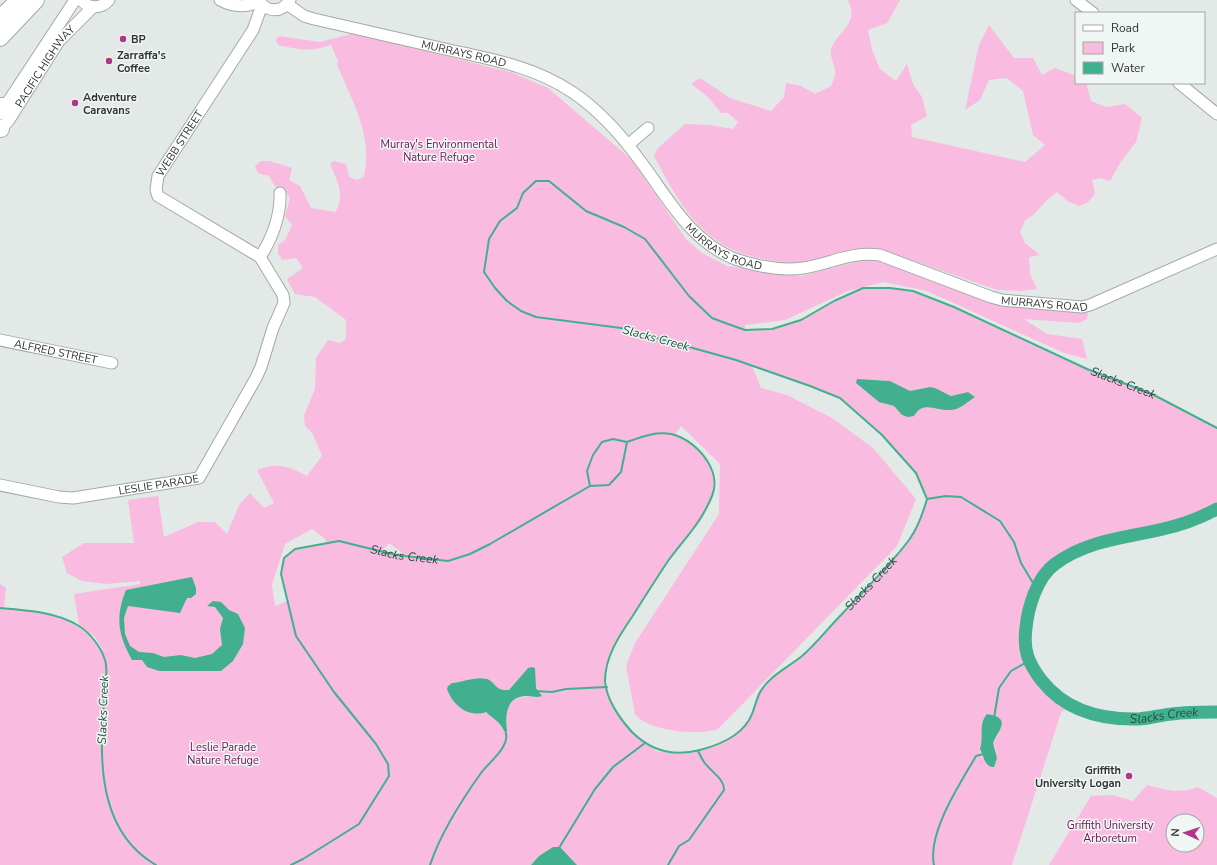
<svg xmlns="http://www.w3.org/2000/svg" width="1217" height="865" font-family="'Nunito Sans',sans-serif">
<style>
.green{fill:#fabbe0;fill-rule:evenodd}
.water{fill:#42b08e}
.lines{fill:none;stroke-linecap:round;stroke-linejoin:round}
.stream{stroke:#42b08e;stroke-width:2}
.river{stroke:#42b08e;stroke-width:13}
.minor-casing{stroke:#a3aaa7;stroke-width:13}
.highway-casing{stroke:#a3aaa7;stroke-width:18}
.minor{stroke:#fff;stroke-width:11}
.highway{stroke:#fff;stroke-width:16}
.poi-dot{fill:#b0368a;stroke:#eff6f3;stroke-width:1.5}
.labels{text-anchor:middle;stroke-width:3;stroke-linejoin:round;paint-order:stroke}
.poi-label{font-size:11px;font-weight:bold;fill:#303332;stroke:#eff6f3;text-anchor:start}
.street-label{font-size:11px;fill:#303332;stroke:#eff6f3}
.park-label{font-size:11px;fill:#701354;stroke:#eff6f3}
.water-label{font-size:12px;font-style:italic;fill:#1f4d3e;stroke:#eff6f3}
</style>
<rect width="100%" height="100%" fill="#e2e9e6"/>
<path class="green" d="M 848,0 L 900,0 L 887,23 L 868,30 L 872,50 L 880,69 L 896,81 L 907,64 L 913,84 L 922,97 L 927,116 L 911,125 L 912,137 L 1025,162 L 1045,145 L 1033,135 L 1023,91 L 1007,78 L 989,80 L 980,100 L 965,110 L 979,45 L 989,25 L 1014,58 L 1033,58 L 1042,75 L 1055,68 L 1076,76 L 1076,83 L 1086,83 L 1091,101 L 1106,107 L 1125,104 L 1142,118 L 1136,142 L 1120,163 L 1110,181 L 1101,178 L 1092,180 L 1095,194 L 1088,202 L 1079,206 L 1069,202 L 1057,192 L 1049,198 L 1033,215 L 1025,220 L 1020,232 L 1025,243 L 1040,255 L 1029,257 L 1030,274 L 1037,289 L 1022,291 L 997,290 L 878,248 C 853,248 830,259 806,262 C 793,264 777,262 764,259 C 702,248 681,206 654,156 L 658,148 L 685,124 L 709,125 L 733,129 L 738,122 L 728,113 L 721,113 L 708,97 L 691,84 L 700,78 L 730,98 L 771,111 L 784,97 L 786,83 L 801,86 L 815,94 L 831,86 C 833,81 836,75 835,71 C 835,64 829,56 831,49 C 837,32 860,24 848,0 Z
M 355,33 L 513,73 L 548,88 L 632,160 L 686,239 L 702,253 L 727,266 L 802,276 L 856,262 L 875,260 L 999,304 L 1088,313 L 1087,319 L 1079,323 L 1024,319 L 1047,334 L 1082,339 L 1087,359 L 1064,353 L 927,291 L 883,282 L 848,291 L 785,320 L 745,325 L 745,330 L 772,329 L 801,320 L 834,301 L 863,288 L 890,288 L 913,291 L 954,307 L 1087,369 L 1152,394 L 1217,428 L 1217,509 C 1200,517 1184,524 1166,529 C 1146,534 1125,535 1106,540 C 1059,552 1031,579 1026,627 C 1021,664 1040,684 1069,705 L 1061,713 L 1012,865 L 577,865 L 560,847 L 539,856 L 531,865 L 0,865 L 0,584 L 6,588 L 4,608 C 39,612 80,615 99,649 L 102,649 L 95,637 L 79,624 L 74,594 L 140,584 L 140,581 L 106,584 L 82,581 L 67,573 L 62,557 L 84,543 L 134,543 L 128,500 L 158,496 L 164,537 L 198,522 L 215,522 L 227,534 L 239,505 L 250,493 L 264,508 L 274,503 L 257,470 C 278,462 288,466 307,476 L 322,456 L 313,434 L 305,426 L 304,416 L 315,389 L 316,358 L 328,340 L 340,343 L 346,339 L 346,320 L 315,297 L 295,294 L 287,279 L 302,269 L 302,266 L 296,258 L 282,260 L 278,253 L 278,245 L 285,240 L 292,225 L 285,216 L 290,198 L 284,188 L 275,186 L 269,176 L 258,173 L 255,166 L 261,161 L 269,161 L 292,168 L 289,180 L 300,186 L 311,208 L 335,212 C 346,198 337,179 330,164 L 334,161 L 346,164 L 349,177 L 357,180 L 364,177 C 373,135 353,103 337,65 L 338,61 L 331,45 C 310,52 300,50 278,45 L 276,40 L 279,36 L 320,42 ZM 752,366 L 810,386 L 840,398 L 882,435 L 916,473 L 927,499 L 921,517 L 910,539 L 821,637 L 801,657 L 772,678 L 758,692 L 751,716 L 736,734 L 715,746 L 695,752 L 679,754 L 656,751 L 636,735 L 622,721 L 613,706 L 605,682 L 608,662 L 615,642 L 669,560 L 702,519 L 714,493 L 713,473 L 703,454 L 687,439 L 675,435 L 681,426 L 720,464 L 719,514 L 635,643 L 626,666 L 635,714 C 647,731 698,736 718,729 L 897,546 L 916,499 L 873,448 L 832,418 L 787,395 L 761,388 ZM 857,379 L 863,381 L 883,380 L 910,391 L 930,387 L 935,388 L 951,396 L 968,392 L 974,397 C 967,402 960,410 950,410 C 936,411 923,400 914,416 L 902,415 L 894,406 L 885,404 ZM 312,529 L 325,539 L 326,543 L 295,549 L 284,558 L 281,574 L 288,601 L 275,606 L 272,585 L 285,544 ZM 389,543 L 408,557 L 381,552 ZM 528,668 C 532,675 536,691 541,694 L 539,697 C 507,695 507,702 506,731 L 504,731 C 499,719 495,720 486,712 L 460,708 L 449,694 L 452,683 C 463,682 476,676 487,679 C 496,682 494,691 509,690 ZM 982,722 L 999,734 L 993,743 L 996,751 L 983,757 L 981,747 L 983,743 Z
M 1147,785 C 1166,790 1178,794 1198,787 L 1217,798 L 1217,865 L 1049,865 L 1091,796 L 1112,795 L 1133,801 ZM 1173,821 L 1197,821 L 1197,845 L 1173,845 Z"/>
<path class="water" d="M 857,379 L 890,381 L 910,391 L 930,387 L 935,388 L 951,396 L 968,392 L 975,397 C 967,402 960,410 950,410 C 936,411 923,400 914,416 L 908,417 L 902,415 L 894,406 L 879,402 L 856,383 Z
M 192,577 L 196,588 L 196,594 L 191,598 L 187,598 L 180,613 L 128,606 L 124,618 L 125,634 L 130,646 L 139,652 L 153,653 L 164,657 L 181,655 L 195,658 L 212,654 L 222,645 L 220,629 L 223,618 L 215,607 L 207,606 L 213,601 L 221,602 L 229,610 L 238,614 L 245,628 L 243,644 L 233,661 L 221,671 L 159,671 L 147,667 L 142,660 L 132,660 C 118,635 115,617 126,590 Z
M 532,667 L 535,668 L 536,688 L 542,696 C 537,698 532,696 527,696 C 506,696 505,715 507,731 L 504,731 C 499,720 494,720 486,712 C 469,718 453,706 447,689 L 448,686 L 452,683 C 463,682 476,676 487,679 C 496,682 494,691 509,690 L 528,668 Z
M 987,714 C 1013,718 998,730 993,743 L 997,758 L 994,767 C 984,767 984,756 980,749 C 984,737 978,724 987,714 Z
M 553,847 L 560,847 L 577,865 L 531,865 L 539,856 Z"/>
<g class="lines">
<g class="stream">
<path d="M 590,486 L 587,471 L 593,455 L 602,442 L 613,439 L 627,442"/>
<path d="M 927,499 L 946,496 L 961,497 L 1000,521 L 1014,542 L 1021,563 L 1036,588"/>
<path d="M 0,608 C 26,610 57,612 79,626 C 90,633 101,647 105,660 C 109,672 104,701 103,714 C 99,769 102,834 156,865"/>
<path d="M 536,691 L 552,692 L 566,689 L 607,687"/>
<path d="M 994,718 L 999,688 L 1011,671 L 1029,661"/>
<path d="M 559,848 L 595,789 L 613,767 L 645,743"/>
<path id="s1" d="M 291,865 L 303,859 L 359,824 L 389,776 L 388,764 L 376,744 L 334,692 L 296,636 L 281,574 L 284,558 L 295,549 L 339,541 L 396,555 L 448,561 L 470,554 L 490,544 L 590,486 L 609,485 L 621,472 L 627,442 C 641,437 656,431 671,434 C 695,439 723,470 712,496 C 701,523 685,538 668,561 C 656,579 644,598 632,617 C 619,636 605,657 605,681 C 606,699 620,719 632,732 C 651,751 673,757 700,750 C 719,745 744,735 752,714 C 758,698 758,690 772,678 C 781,670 792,664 802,656 C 816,644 828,628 842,614 C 864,590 889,567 909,540 C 918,528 923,513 927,499 L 916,473 L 882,435 L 840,398 L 810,386 L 736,360 L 621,328 L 536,317 L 521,311 L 507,301 L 495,288 L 484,272 L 489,239 L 500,221 L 517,208 L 523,193 L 536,181 L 549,181 L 586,211 L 624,227 L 645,239 L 689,296 L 712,318 L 728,324 L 745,330 L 772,329 L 801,320 L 834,301 L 863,288 L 890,288 L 913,291 L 954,307 L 1087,369 L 1152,394 L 1217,428"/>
<path d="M 430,865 C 441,832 461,801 481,773 C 488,764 498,756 503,747 C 507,740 507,736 505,729"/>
<path d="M 668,865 L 679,846 L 689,840 L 724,790 C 725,779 710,771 704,762 C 702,759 700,755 698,751"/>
<path d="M 934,865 C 927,833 960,784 976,756 L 983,754"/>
</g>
<path class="river" id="s2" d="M 1217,509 C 1200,518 1182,525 1163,529 C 1126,538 1087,540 1055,564 C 1037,577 1028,607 1026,628 C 1023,650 1028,663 1042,681 C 1066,711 1102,720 1139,719 C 1150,718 1161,715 1172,714 C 1187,712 1202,712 1217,712"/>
<defs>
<g id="minor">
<path d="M 81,0 C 89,9 101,9 109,0"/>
<path d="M 220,0 C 233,7 246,8 260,1"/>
<path d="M 259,0 C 266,13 282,13 290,0"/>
<path d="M 1076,0 L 1093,13"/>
<path id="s3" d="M 287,4 L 304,16 L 314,19 C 358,29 402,39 445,49 C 489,59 534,66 572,92 C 598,109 622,136 641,162 C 668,198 690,241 735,259 C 756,266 781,271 803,268 C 830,264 851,251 880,255 L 991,297 L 1002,300 L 1082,307 L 1090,305 L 1217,249"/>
<path d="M 1179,83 L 1217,114"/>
<path d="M 0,114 L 75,0"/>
<path id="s4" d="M 0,130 L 9,120 L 59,41 L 93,7"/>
<path d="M 628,145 L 648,128"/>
<path d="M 260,257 C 272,239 281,215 280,193"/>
<path id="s5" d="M 0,340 L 112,363"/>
<path id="s6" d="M 0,485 L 59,497 L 73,498 L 199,478 L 256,378 L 261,367 L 273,328 L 284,303 L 283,295 L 260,257 L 158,196 L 156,190 L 158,176 L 253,30 L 262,5"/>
</g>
<path id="highway" d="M 0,18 L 19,0
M 0,38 L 36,0
M 0,106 L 6,106
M 0,128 L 1,129"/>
</defs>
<use href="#minor" class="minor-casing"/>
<use href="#highway" class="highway-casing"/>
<use href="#minor" class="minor"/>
<use href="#highway" class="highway"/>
</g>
<g class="poi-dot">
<circle cx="123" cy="39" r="4"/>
<circle cx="109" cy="61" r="4"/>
<circle cx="75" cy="103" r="4"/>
<circle cx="1129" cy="776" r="4"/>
</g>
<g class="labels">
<g class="poi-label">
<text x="131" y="43">BP</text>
<text x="117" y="59">Zarraffa's<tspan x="117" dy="13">Coffee</tspan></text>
<text x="83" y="101">Adventure<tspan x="83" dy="13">Caravans</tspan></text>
<text x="1121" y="774" text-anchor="end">Griffith<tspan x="1121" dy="13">University Logan</tspan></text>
</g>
<g class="street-label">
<text dy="4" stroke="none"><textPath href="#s3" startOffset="185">MURRAYS ROAD</textPath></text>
<text dy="4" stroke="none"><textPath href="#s4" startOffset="78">PACIFIC HIGHWAY</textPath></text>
<text dy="4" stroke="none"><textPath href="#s6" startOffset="628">WEBB STREET</textPath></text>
<text dy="4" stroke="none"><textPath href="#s3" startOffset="521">MURRAYS ROAD</textPath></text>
<text dy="4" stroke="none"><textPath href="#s3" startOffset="857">MURRAYS ROAD</textPath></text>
<text dy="4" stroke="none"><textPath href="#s5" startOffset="57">ALFRED STREET</textPath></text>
<text dy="4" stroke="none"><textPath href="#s6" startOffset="161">LESLIE PARADE</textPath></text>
</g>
<g class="park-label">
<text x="439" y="148">Murray's Environmental<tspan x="439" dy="13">Nature Refuge</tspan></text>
<text x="223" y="751">Leslie Parade<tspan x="223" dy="13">Nature Refuge</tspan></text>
<text x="1110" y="829">Griffith University<tspan x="1110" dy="13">Arboretum</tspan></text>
</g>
<g class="water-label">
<text transform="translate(656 338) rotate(15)" y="4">Slacks Creek</text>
<text dy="4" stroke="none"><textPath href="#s1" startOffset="2912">Slacks Creek</textPath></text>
<text dy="4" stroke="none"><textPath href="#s1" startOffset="512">Slacks Creek</textPath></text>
<text dy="4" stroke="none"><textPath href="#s1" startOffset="1506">Slacks Creek</textPath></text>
<text transform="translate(103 710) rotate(-88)" y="4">Slacks Creek</text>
<text dy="4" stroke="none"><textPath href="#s2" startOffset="435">Slacks Creek</textPath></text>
</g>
</g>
<rect x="1075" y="12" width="130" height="72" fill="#eff6f3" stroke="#a3a8a6"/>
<rect x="1083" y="25" width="20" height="6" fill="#ffffff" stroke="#a3a8a6"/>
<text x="1111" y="32" font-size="12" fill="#303332">Road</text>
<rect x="1083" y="42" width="20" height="12" fill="#fabbe0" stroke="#a3a8a6"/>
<text x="1111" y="52" font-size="12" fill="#303332">Park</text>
<rect x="1083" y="62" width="20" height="12" fill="#42b08e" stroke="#a3a8a6"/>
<text x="1111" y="72" font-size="12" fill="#303332">Water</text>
<g transform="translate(1185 833) rotate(273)"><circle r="19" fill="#eff6f3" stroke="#a3a8a6"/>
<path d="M0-3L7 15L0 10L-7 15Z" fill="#b0368a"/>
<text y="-6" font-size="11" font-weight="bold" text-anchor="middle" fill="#303332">N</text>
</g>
</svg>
